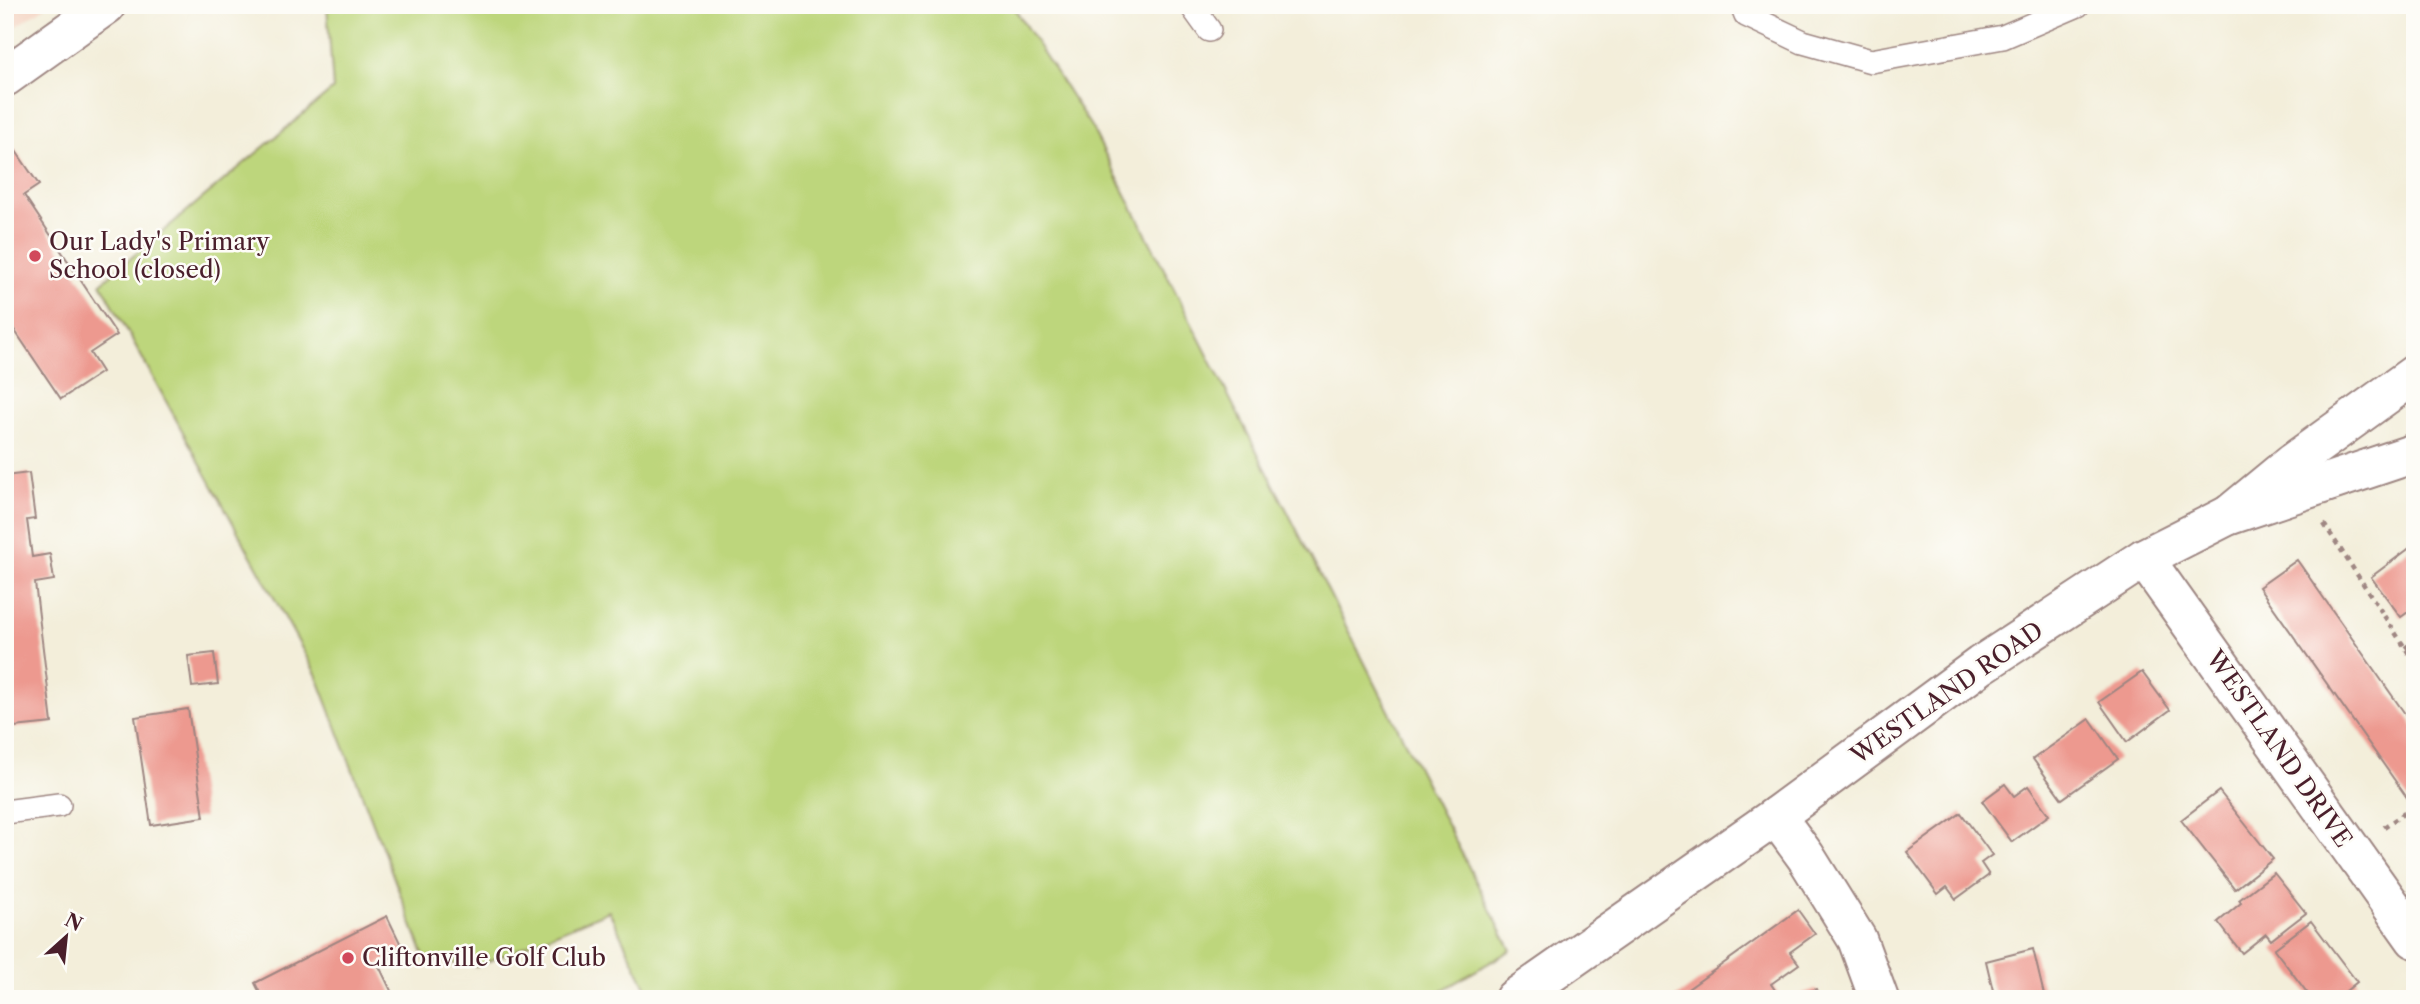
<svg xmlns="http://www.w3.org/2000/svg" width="2420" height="1004" font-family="'Libre Caslon Text',serif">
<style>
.built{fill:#f4d3c1}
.green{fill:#bdd67b;stroke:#847a53;stroke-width:2}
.building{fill:#ed998f}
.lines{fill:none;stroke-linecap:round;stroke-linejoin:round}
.service-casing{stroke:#9e8682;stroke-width:26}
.minor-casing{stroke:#9e8682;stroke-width:42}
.tertiary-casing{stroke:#9e8682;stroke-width:42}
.path{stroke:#9e8682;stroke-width:4.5;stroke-dasharray:5 5;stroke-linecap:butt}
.service{stroke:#fff;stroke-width:23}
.minor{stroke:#fff;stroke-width:38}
.tertiary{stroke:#fff;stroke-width:38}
.poi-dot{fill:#d1495b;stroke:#fdfcf7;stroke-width:2.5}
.labels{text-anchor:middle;stroke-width:5;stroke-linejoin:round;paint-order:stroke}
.poi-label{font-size:24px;fill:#4a1f2b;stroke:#fdfcf7;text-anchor:start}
.street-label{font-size:24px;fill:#4a1f2b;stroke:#fdfcf7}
</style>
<rect width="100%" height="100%" fill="#fdfcf7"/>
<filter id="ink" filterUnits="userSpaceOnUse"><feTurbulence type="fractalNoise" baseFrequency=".0143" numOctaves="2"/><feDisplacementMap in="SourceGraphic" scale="14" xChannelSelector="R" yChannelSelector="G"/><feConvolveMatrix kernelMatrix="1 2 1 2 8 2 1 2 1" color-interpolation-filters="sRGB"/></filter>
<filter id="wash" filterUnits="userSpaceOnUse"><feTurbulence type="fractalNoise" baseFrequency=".00686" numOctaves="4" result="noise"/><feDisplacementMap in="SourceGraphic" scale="28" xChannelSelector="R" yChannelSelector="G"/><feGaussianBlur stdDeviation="1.57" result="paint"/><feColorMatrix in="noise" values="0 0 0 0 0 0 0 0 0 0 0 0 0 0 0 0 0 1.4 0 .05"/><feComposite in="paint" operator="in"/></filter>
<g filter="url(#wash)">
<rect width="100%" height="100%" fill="#f3eeda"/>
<path class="built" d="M 5,5 L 48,5 L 5,34 Z"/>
<path class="green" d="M 327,5 L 1012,5 L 1092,128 L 1511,950 L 1427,999 L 652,999 L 609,911 L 477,966 L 425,959 L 316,674 L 101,283 L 333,89 Z"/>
<g id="blocks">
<path class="building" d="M 5,135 L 39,185 L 24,195 L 117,335 L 90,353 L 102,372 L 61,399 L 5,316 Z
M 29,473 L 35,519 L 27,520 L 32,557 L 50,554 L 54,580 L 35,583 L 52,723 L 5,728 L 5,476 Z
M 2415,544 L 2415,607 L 2401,617 L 2371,577 Z
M 2297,560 L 2415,728 L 2415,799 L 2410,802 L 2259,587 Z
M 214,653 L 218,684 L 192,687 L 188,656 Z
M 2142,672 L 2170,710 L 2127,742 L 2099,702 Z
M 188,709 L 204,817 L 151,825 L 135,717 Z
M 2090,719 L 2118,759 L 2062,799 L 2033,759 Z
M 2005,784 L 2014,796 L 2028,786 L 2049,815 L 2012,842 L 1982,801 Z
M 2219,791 L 2273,859 L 2235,889 L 2181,820 Z
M 1961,813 L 1992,855 L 1981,863 L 1989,875 L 1956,899 L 1947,887 L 1938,894 L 1907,852 Z
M 2274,873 L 2306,913 L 2271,940 L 2266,934 L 2242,953 L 2218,922 L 2241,903 L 2239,900 Z
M 1798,910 L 1815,934 L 1790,952 L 1799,964 L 1771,984 L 1781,999 L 1674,999 Z
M 387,916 L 404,951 L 378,964 L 395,999 L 263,999 L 255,983 Z
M 2311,921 L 2357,982 L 2336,999 L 2312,999 L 2274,949 Z
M 2033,949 L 2045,999 L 1995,999 L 1986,961 Z
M 1816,989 L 1820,999 L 1790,999 L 1790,998 Z"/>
</g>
</g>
<g filter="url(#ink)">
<use href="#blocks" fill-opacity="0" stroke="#9e8682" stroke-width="2"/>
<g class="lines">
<defs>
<path id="service" d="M 1191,5 L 1209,30
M 1742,5 L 1746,15 L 1803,42 L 1871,61 L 2003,37 L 2078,5
M 5,812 L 59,805"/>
<path id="minor" d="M 5,77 L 106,5
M 2229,515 L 2292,463 L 2415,374
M 2144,558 L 2415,939
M 1776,816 L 1806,857 L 1857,939 L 1879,999"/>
<path id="tertiary" d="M 1514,999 L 1776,816 L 1981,665 L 2144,558 L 2227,516 L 2415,453"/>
</defs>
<use href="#service" class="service-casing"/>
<use href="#minor" class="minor-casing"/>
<use href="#tertiary" class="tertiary-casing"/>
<path class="path" d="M 2324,524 L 2415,663
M 2405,648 L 2415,641
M 2384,827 L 2415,806"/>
<use href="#service" class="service"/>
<use href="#minor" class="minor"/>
<use href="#tertiary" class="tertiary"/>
</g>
</g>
<g class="poi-dot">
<circle cx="35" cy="256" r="7"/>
<circle cx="348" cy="958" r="7"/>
</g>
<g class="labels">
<g class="poi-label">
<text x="49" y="250">Our Lady's Primary<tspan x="49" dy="28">School (closed)</tspan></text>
<text x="362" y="966">Cliftonville Golf Club</text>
</g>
<g class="street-label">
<text transform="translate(1947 693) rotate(-35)" y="8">WESTLAND ROAD</text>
<text transform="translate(2279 749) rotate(55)" y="8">WESTLAND DRIVE</text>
</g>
</g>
<rect width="2420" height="1004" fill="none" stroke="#fdfcf7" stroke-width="28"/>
<g transform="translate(66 937) rotate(27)" stroke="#fdfcf7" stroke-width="5" paint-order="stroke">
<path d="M0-5L12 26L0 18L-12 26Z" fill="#4a1f2b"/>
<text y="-10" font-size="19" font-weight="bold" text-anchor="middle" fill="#4a1f2b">N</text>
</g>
</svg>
